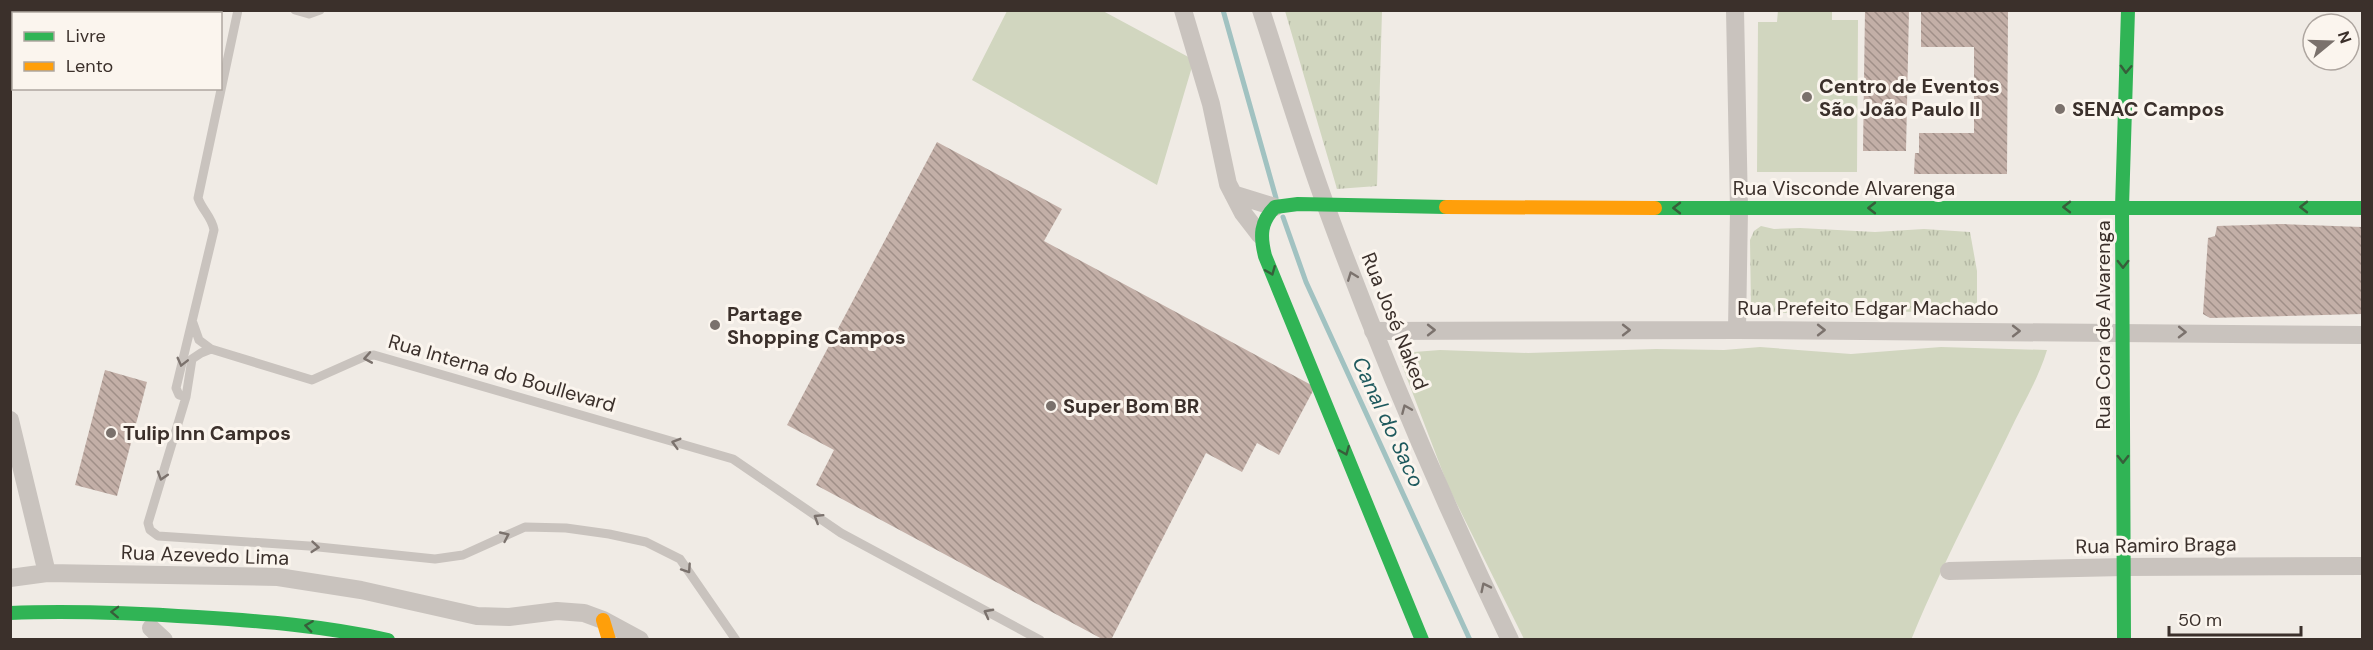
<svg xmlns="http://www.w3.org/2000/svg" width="2373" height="650" font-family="'DM Sans',sans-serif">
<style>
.grass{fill:url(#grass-tufts)}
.park{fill:#d1d6bf}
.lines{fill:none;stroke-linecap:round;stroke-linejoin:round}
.stream{stroke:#a1c2c1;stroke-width:5}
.building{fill:url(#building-back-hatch)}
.lane{stroke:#c9c3be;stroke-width:9}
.street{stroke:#c9c3be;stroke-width:18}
.fast{stroke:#30b455;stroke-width:14}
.slow{stroke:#ff9f0a;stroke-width:14}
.oneway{stroke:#375e3a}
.oneway2{stroke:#7b726d}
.poi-dot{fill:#7a716c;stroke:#fbf5ee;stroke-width:2}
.labels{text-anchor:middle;stroke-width:6;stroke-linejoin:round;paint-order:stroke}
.poi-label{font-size:20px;font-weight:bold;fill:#3b302b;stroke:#fbf5ee;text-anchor:start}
.street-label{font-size:20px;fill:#3b302b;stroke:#fbf5ee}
.water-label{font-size:21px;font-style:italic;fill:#1f5a5e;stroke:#fbf5ee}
</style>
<defs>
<pattern id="grass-tufts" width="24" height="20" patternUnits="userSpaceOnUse" patternTransform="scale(1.5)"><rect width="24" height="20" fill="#d1d6bf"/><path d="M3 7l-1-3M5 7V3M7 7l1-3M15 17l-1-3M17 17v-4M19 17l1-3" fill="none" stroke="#b4b8a4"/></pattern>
<pattern id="building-back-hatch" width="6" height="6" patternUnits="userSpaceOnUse" patternTransform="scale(1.5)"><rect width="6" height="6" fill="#c3afa7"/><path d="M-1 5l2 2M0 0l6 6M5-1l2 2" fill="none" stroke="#a08f88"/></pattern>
</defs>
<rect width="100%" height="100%" fill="#f0ebe5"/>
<path class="grass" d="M 1285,11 L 1382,11 L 1377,186 L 1337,189 Z
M 1761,226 L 1774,229 L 1800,228 L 1875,232 L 1924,229 L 1970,232 L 1977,271 L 1977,311 L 1799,313 L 1779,313 L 1751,308 L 1750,240 L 1754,231 Z"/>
<path class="park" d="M 1778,10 L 1832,11 L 1832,20 L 1858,20 L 1857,172 L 1757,172 L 1758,22 L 1777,22 Z
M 1007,11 L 1103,11 L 1194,60 L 1157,185 L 972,80 Z
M 1760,347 L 1851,354 L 1941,347 L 2047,350 C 2038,380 2022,405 2009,433 C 1976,501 1940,569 1911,640 L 1524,639 L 1448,486 L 1400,360 L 1414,352 L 1440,350 L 1528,353 L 1656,349 L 1724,350 Z"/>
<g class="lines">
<path class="stream" d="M 1223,10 L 1276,198
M 1283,217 L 1306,282 L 1470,640"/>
</g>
<path class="building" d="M 1865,10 L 1909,10 L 1906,151 L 1863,151 Z
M 1921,10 L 2008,11 L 2007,174 L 1914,174 L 1915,153 L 1919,153 L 1919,133 L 1974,133 L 1974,47 L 1921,47 Z
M 937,142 L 1062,209 L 1044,241 L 1315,387 L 1279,455 L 1257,443 L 1242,472 L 1206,453 L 1111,640 L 1104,640 L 816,485 L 834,450 L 787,425 Z
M 2282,224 L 2362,227 L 2362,314 L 2210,318 L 2203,314 L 2208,238 L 2215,236 L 2217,226 Z
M 105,370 L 147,382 L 117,496 L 75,485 Z"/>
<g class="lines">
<path class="lane" d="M 295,10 L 309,14 L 320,10
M 193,323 L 199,340 L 211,349
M 186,397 L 179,395 L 176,388 L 214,230 C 212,217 202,210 198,198 L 238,10
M 736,640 L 680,559 L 646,542 L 609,534 L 566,528 L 525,527 L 463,555 L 435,559 L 309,546 L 158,536 L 150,530 L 148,523 L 186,397 L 192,359 L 201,353 L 211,349 L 312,380 L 366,356 L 374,355 L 733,459 L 841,533 L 1040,640"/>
<path class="street" d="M 1183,10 L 1211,104 L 1228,184 L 1243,213 L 1260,235
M 1261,10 C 1283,77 1303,144 1327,209 C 1381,356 1442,499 1510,640
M 1735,10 L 1739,209 L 1737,330
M 1233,194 L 1275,207
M 1373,331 L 1737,330 L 2362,335
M 10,420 L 47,573
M 1949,571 L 2124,567 L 2362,566
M 10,578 L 47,573 L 278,577 L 361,590 L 477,616 L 509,617 L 557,611 L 584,613 L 603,620 L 640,640
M 151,628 L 164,640"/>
<path class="fast" d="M 1655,208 L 2362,208
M 10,613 C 73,610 135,613 197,617 C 262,621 325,626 388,640
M 1422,640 L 1265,256 C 1260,236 1260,222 1275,207 L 1298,204 L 1446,207
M 2124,640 L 2122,207 L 2128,10"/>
<path class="slow" d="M 1446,207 L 1655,208
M 603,620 L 609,640"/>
</g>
<defs><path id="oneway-chevron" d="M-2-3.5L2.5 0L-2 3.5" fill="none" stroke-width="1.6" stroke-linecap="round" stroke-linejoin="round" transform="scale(1.5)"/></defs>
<g class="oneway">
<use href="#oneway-chevron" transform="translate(2126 69) rotate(92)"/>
<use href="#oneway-chevron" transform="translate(2067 207) rotate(180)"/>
<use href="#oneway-chevron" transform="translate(2304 207) rotate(-180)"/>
<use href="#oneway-chevron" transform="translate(1677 208) rotate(-180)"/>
<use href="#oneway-chevron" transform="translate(1872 208) rotate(180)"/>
<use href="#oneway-chevron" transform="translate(2123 264) rotate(90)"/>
<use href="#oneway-chevron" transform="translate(1271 271) rotate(68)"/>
<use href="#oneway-chevron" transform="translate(1345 451) rotate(68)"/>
<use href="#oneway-chevron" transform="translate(2123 459) rotate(90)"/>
<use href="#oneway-chevron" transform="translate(115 612) rotate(-178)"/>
<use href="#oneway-chevron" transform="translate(309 626) rotate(-172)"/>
</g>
<g class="oneway2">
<use href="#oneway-chevron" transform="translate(1352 276) rotate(-111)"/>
<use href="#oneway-chevron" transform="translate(1431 330)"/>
<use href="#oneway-chevron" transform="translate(1626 330)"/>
<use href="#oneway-chevron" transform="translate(1821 330)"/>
<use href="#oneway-chevron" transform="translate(2016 331)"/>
<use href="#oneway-chevron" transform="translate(2182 332) rotate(1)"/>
<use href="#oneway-chevron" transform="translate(368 358) rotate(170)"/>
<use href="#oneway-chevron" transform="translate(182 362) rotate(104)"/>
<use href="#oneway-chevron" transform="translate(1406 409) rotate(-113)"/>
<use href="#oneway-chevron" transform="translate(676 443) rotate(-164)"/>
<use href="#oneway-chevron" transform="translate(162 476) rotate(107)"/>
<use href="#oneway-chevron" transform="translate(818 518) rotate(-148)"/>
<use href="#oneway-chevron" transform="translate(505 536) rotate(-25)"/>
<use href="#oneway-chevron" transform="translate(315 547) rotate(5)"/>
<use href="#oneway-chevron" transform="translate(687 569) rotate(56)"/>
<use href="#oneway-chevron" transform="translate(1485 587) rotate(-116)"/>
<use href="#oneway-chevron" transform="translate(988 613) rotate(-152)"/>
</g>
<g class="poi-dot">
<circle cx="1807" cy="97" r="6"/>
<circle cx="2060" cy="109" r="6"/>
<circle cx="715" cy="325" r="6"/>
<circle cx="1051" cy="406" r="6"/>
<circle cx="111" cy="433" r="6"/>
</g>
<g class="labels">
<g class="poi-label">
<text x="1819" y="93">Centro de Eventos<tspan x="1819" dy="23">São João Paulo II</tspan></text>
<text x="2072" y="116">SENAC Campos</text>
<text x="727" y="321">Partage<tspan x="727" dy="23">Shopping Campos</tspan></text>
<text x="1063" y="413">Super Bom BR</text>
<text x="123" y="440">Tulip Inn Campos</text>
</g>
<g class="street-label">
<text x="1844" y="195">Rua Visconde Alvarenga</text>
<text x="1868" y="315">Rua Prefeito Edgar Machado</text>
<text transform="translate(1395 321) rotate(68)" y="7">Rua José Naked</text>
<text transform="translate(2103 325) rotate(-90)" y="7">Rua Cora de Alvarenga</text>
<text transform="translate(502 373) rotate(16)" y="7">Rua Interna do Boullevard</text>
<text transform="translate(2156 545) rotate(-1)" y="7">Rua Ramiro Braga</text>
<text transform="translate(205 555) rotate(2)" y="7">Rua Azevedo Lima</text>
</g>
<g class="water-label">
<text transform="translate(1388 422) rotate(65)" y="7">Canal do Saco</text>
</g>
</g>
<rect width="2373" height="650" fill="none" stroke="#3b302b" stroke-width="24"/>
<rect x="12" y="12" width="210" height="78" fill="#fbf5ee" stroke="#aea6a0" stroke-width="1.5"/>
<rect x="24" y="32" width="30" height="9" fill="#30b455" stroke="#aea6a0" stroke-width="1.5"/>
<text x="66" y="42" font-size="18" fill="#3b302b">Livre</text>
<rect x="24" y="62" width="30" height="9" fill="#ff9f0a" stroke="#aea6a0" stroke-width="1.5"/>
<text x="66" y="72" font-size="18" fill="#3b302b">Lento</text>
<g transform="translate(2331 42) rotate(71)"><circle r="28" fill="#fbf5ee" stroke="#aea6a0" stroke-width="1.5"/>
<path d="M0-4.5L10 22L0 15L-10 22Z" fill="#7a716c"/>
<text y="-9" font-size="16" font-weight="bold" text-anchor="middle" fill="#3b302b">N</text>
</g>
<path d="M2169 626v9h132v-9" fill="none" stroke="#3b302b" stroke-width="3"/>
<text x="2178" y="626" font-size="18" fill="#3b302b" stroke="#fbf5ee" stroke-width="4.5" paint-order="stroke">50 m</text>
</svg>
